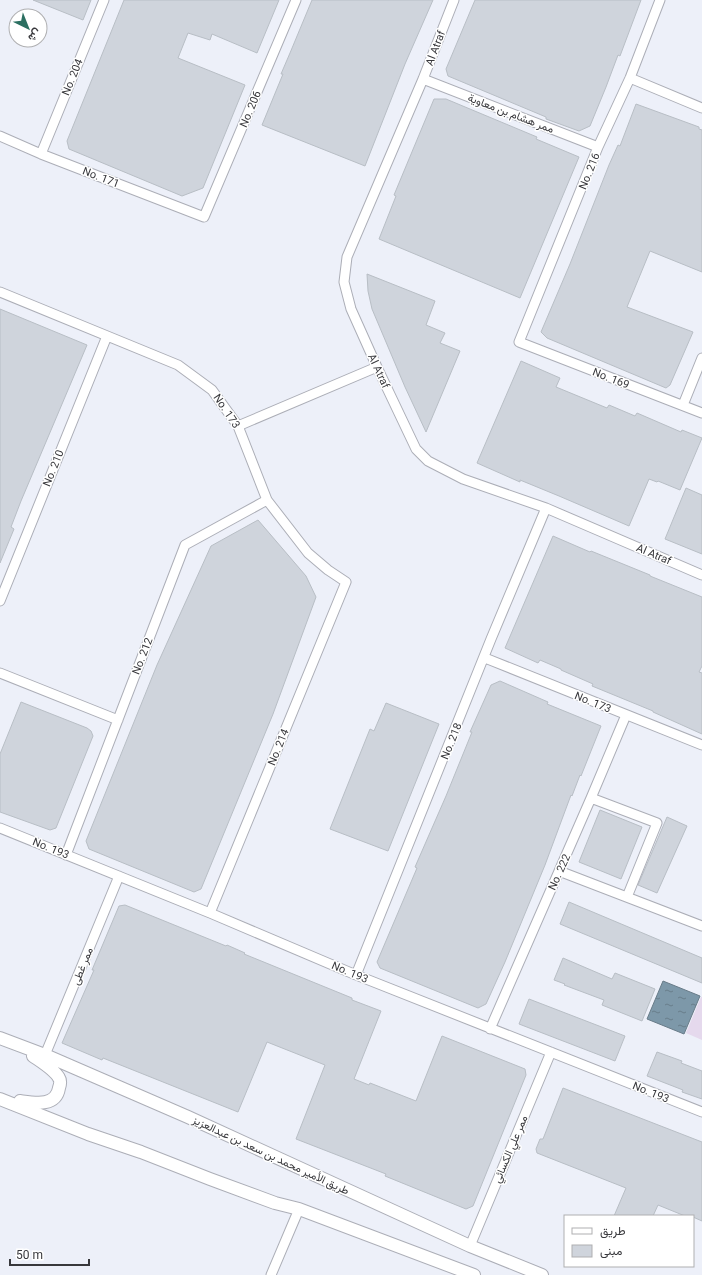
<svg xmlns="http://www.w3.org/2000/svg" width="702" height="1275" font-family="Roboto,Vazirmatn,sans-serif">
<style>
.pitch{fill:#e5d9ed}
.water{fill:url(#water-ripples);stroke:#687b88}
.building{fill:#cfd4dc;stroke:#b8bec5}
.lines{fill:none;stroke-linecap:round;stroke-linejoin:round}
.minor-casing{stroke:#acaeb7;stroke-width:11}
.secondary-casing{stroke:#acaeb7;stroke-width:14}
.minor{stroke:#fff;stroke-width:9}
.secondary{stroke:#fff;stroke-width:12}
.labels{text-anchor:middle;stroke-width:3;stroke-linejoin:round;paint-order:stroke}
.street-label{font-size:11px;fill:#38383c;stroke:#fff}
</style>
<defs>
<pattern id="water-ripples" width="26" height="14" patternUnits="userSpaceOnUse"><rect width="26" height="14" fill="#7d98a9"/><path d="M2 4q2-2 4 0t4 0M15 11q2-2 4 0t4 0" fill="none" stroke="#677d8b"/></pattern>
</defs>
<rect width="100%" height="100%" fill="#edf0f9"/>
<path class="pitch" d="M 701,997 L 702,997 L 702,1040 L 686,1033 Z"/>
<path class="water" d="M 663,981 L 700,996 L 684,1034 L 647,1019 Z"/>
<path class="building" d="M 33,0 L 91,0 L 83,20 Z
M 124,0 L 279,0 L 257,53 L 212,34 L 210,40 L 188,33 L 178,58 L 245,85 L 203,188 L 182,196 L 69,149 L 67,141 Z
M 312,0 L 433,0 L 405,64 L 365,166 L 262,125 L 283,74 L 281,74 L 290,53 Z
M 475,0 L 641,0 L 620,56 L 618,55 L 606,87 L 590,126 L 579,131 L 546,119 L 546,117 L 448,76 L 446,69 Z
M 434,99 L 446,99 L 537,137 L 536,139 L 579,157 L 520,298 L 379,239 L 396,196 L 394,195 Z
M 636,104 L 699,127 L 699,129 L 702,130 L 702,272 L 650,251 L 627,307 L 693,332 L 670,385 L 666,388 L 547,338 L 541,332 L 570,264 L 609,165 L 618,145 L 620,146 Z
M 367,274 L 435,301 L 426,325 L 445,333 L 440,343 L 460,351 L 426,432 L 405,387 L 372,309 L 368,291 Z
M 0,309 L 87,345 L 21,501 L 11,527 L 14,529 L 0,563 Z
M 521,361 L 560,378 L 556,387 L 607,408 L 609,405 L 635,416 L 637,413 L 681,432 L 682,430 L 702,438 L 680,490 L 658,481 L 657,482 L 649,479 L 629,526 L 559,496 L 520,480 L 520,482 L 477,463 Z
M 686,488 L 702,495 L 702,554 L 665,539 Z
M 258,520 L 306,576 L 316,597 L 273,714 L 201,889 L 194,892 L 89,849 L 86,841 L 157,665 L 211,546 Z
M 553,536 L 590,552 L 591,551 L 623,564 L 650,575 L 650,576 L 702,597 L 702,666 L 699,672 L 702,673 L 702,734 L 653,712 L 653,711 L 592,686 L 593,684 L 561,670 L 561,669 L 540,660 L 538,663 L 505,648 Z
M 500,681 L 548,702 L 547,704 L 601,726 L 581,776 L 580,775 L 572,796 L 571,795 L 545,865 L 505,962 L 486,1004 L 478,1008 L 380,968 L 377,962 L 417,868 L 415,867 L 446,796 L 472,732 L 470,732 L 491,685 Z
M 21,702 L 87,728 L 91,731 L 93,736 L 56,828 L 50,830 L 0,812 L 0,754 Z
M 386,703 L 439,724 L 388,851 L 330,829 L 370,729 L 374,731 Z
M 600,810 L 642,827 L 621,879 L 579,862 Z
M 667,817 L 687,826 L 657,893 L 638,885 Z
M 569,902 L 702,958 L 702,983 L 560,924 Z
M 125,905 L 226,946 L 227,945 L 245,953 L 244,954 L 352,998 L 352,1000 L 381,1011 L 354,1079 L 369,1085 L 370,1083 L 416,1101 L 442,1036 L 525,1069 L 526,1075 L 473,1206 L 466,1209 L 385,1176 L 386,1174 L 296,1139 L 325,1065 L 267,1042 L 238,1112 L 103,1058 L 102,1060 L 62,1043 L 94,970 L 92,970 L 119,906 Z
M 563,958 L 612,979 L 615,973 L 655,989 L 642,1021 L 602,1005 L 604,1000 L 564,985 L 565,984 L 554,980 Z
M 529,999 L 625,1036 L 615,1061 L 519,1024 Z
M 657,1052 L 682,1061 L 681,1063 L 702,1071 L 702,1099 L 682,1092 L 683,1090 L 647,1076 Z
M 563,1088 L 702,1142 L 702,1221 L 693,1217 L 693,1216 L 685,1216 L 658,1205 L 653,1216 L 614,1216 L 626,1188 L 537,1153 L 536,1149 L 540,1139 L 543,1139 Z"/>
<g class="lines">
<defs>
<path id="minor" d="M 454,0 L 423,79 L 347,257 L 344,282 L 351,309 L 377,367 L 416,449 L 428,461 L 463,479 L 546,508 L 702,575
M 660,0 L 630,78 L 598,147 L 519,342 L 702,413
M 630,78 L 702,108
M 423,79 L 598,147
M 0,136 L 41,154 L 204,217 L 296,0
M 41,154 L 104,0
M 0,292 L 178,365 L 212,390 L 238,426 L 267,500 L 308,553 L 328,570 L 346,582 L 210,913
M 683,405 L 702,358
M 238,426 L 377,367
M 0,601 L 107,336
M 485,658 L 702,745
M 0,673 L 118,720
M 591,798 L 657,823 L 627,897
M 0,828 L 210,913 L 356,975 L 702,1112
M 66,855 L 185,545 L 267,500
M 559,871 L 702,926
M 356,975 L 491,639 L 546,508
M 490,1029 L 591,798 L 626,715
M 45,1055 L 119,876
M 470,1246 L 551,1052
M 271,1275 L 299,1209"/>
<path id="secondary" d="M 0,1038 L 45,1055 L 188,1117 L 470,1246 L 542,1275
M 0,1099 L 88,1134 L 141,1152 L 210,1179 L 275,1203 L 299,1209 L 474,1275
M 20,1101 C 35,1103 56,1107 59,1088 C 60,1085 61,1081 59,1078 C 55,1070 40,1061 33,1056"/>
</defs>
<use href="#minor" class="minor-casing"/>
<use href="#secondary" class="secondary-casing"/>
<use href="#minor" class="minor"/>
<use href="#secondary" class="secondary"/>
</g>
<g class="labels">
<g class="street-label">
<text transform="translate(435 48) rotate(-69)" y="4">Al Atraf</text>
<text transform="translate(72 77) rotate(-68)" y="4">No. 204</text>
<text transform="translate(250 109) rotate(-67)" y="4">No. 206</text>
<text transform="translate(511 113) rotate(21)" y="4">ممر هشام بن معاوية</text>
<text transform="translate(589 171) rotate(-68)" y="4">No. 216</text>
<text transform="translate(101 177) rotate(21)" y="4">No. 171</text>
<text transform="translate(379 371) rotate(65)" y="4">Al Atraf</text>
<text transform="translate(611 378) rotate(21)" y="4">No. 169</text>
<text transform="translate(227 411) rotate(56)" y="4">No. 173</text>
<text transform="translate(53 468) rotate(-68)" y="4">No. 210</text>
<text transform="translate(654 554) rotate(23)" y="4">Al Atraf</text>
<text transform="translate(142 656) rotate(-69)" y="4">No. 212</text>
<text transform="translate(593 702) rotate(22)" y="4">No. 173</text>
<text transform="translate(451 741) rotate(-68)" y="4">No. 218</text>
<text transform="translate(278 747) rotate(-68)" y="4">No. 214</text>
<text transform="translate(51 848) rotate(22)" y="4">No. 193</text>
<text transform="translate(559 872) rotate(-66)" y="4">No. 222</text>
<text transform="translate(82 966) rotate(-68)" y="4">ممر غطى</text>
<text transform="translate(350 972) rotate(23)" y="4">No. 193</text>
<text transform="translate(651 1092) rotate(22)" y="4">No. 193</text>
<text transform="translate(510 1149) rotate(-67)" y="4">ممر علي الكسائي</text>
<text transform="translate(271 1155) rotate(25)" y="4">طريق الأمير محمد بن سعد بن عبدالعزيز</text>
</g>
</g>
<rect x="564" y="1215" width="130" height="52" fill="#ffffff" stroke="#afafb1"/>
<rect x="572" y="1228" width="20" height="6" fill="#ffffff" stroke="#afafb1"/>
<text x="600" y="1235" font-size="12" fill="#38383c">طريق</text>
<rect x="572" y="1245" width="20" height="12" fill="#cfd4dc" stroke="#afafb1"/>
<text x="600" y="1255" font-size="12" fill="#38383c">مبنى</text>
<g transform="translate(28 28) rotate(137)"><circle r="19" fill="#ffffff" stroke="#afafb1"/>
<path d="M0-3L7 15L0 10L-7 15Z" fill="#2b6f61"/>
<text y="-6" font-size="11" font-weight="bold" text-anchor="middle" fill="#38383c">ش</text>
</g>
<path d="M10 1259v6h79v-6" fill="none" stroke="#38383c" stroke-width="2"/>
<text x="16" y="1259" font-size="12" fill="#38383c" stroke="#ffffff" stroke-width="3" paint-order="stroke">50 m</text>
</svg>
